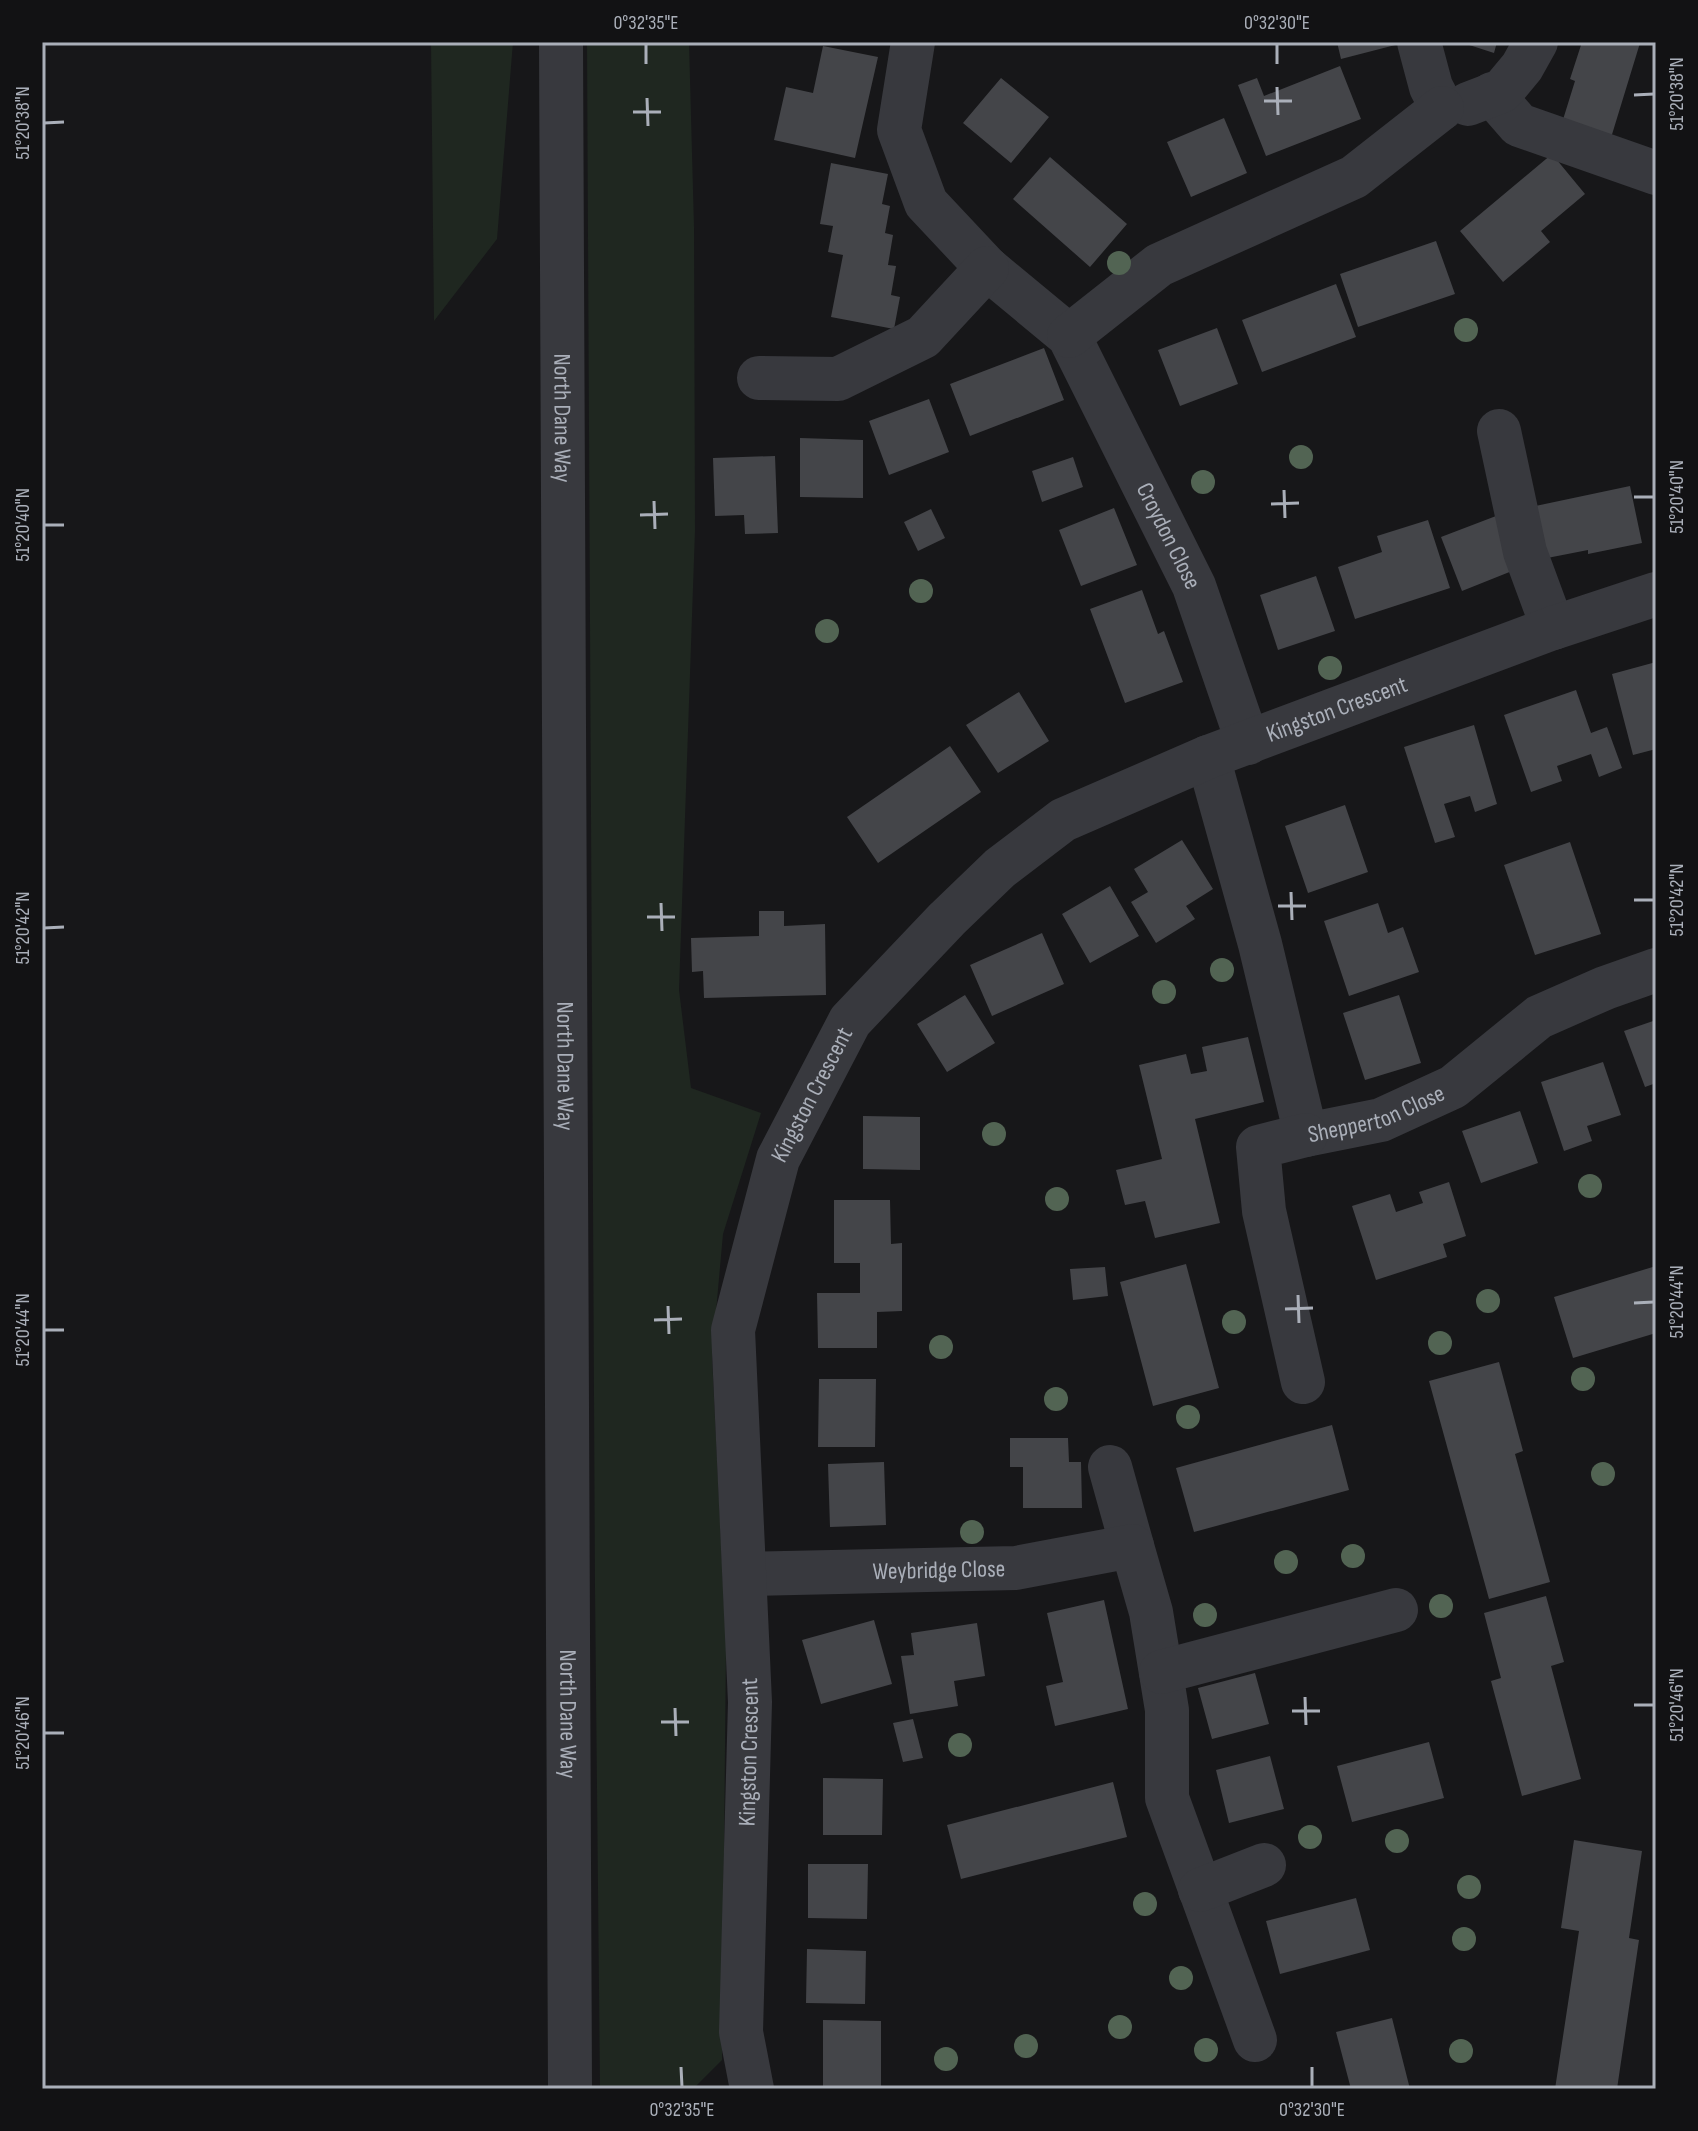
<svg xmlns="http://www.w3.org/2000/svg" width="1698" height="2131" font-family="'Sofia Sans Condensed',sans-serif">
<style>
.green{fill:#1f2720}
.building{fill:#444549}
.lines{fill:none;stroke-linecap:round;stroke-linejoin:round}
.minor{stroke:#38393e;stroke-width:44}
.tree{fill:#526453}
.ticks{fill:none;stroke:#aaafb9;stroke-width:3}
.labels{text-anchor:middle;stroke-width:6;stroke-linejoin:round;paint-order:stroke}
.street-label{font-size:24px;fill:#aaafb9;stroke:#121214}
.neatline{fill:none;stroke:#aaafb9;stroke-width:3}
.ticks-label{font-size:20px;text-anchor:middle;fill:#aaafb9}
</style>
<rect width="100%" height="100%" fill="#171719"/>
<path class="green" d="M 431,42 L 513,42 L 497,239 L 434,321 Z
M 587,42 L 689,42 L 694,227 L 695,530 L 679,990 L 691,1088 L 761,1113 L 723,1234 L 712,1356 L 726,1645 L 722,2060 L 693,2089 L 600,2089 L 595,1588 Z"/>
<path class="building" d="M 1337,42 L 1403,42 L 1403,43 L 1341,59 Z
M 1460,42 L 1497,42 L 1494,53 Z
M 1582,42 L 1640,43 L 1610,141 L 1561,126 L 1575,81 L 1570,79 Z
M 823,46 L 878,57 L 855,158 L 774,140 L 786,87 L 813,93 Z
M 1340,66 L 1361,119 L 1266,156 L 1238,85 L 1257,78 L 1264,96 Z
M 1001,78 L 1049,117 L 1011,163 L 963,123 Z
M 1224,118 L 1247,173 L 1191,197 L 1167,142 Z
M 1552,154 L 1585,194 L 1541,231 L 1550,242 L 1503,282 L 1460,231 Z
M 1050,157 L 1127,224 L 1090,267 L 1013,199 Z
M 831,163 L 888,174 L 882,204 L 890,206 L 885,233 L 893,235 L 888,265 L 896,266 L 891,295 L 900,297 L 894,329 L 831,317 L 843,255 L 828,252 L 833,226 L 820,224 Z
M 1436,241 L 1455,294 L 1358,327 L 1340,274 Z
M 1336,284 L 1356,337 L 1262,372 L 1242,320 Z
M 1217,328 L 1238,384 L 1180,406 L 1158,350 Z
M 1044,348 L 1064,400 L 970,436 L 950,384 Z
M 929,399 L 949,452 L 889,475 L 869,421 Z
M 800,438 L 863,440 L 863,498 L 800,497 Z
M 775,456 L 778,533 L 745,534 L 744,515 L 715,516 L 713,458 Z
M 1073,457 L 1083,487 L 1042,502 L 1032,471 Z
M 1630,486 L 1642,543 L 1588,554 L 1588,550 L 1537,560 L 1526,508 Z
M 1114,508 L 1137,565 L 1081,586 L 1059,530 Z
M 931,509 L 945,538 L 918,551 L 904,522 Z
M 1496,516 L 1517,569 L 1462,591 L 1441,537 Z
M 1428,520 L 1450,588 L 1355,619 L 1338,567 L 1382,552 L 1377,536 Z
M 1316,576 L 1335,631 L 1278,650 L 1260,595 Z
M 1142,590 L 1158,634 L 1164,631 L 1183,682 L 1125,703 L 1090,609 Z
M 1656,662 L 1656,749 L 1633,755 L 1612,674 Z
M 1576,690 L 1591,733 L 1607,727 L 1622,768 L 1599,777 L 1591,754 L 1557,766 L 1562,781 L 1531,792 L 1504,715 Z
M 1019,692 L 1049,741 L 998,773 L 966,725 Z
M 1474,725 L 1497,804 L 1475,812 L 1470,796 L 1444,804 L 1455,837 L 1435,843 L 1404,747 Z
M 950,746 L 981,792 L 878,863 L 847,817 Z
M 1345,805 L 1368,872 L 1308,893 L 1285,826 Z
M 1182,840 L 1213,889 L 1186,906 L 1195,919 L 1156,943 L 1131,902 L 1148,892 L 1134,869 Z
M 1570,842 L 1601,934 L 1535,955 L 1504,865 Z
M 1110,886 L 1139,936 L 1090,963 L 1062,914 Z
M 1378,903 L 1388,933 L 1403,927 L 1419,972 L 1349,996 L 1324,921 Z
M 759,911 L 784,911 L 784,926 L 825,924 L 826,995 L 704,998 L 703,971 L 692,972 L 691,938 L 759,936 Z
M 1042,933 L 1064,984 L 992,1016 L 970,965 Z
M 965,995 L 995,1043 L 947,1072 L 917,1024 Z
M 1399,995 L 1421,1063 L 1365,1080 L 1343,1013 Z
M 1656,1020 L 1656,1083 L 1645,1087 L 1624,1031 Z
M 1248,1037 L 1264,1102 L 1195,1119 L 1220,1223 L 1155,1238 L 1145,1201 L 1125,1205 L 1116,1170 L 1162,1159 L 1139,1065 L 1186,1054 L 1191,1074 L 1207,1071 L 1202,1047 Z
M 1603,1062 L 1621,1115 L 1587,1126 L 1592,1141 L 1564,1151 L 1541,1082 Z
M 1520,1111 L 1538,1163 L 1481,1183 L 1462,1131 Z
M 863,1116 L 920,1117 L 920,1170 L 863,1169 Z
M 1449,1182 L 1466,1236 L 1443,1244 L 1447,1257 L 1376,1280 L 1352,1206 L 1390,1194 L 1396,1212 L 1423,1203 L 1419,1192 Z
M 834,1200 L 890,1200 L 891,1244 L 902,1243 L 902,1311 L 877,1312 L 877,1348 L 818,1348 L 817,1293 L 860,1293 L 860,1263 L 834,1263 Z
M 1186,1264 L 1219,1388 L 1153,1406 L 1120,1282 Z
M 1656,1266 L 1656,1333 L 1573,1358 L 1554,1297 Z
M 1105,1267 L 1108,1296 L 1073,1300 L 1070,1269 Z
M 1499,1362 L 1523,1451 L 1515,1454 L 1550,1582 L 1489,1599 L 1429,1381 Z
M 819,1379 L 876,1379 L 875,1447 L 818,1447 Z
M 1332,1425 L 1349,1490 L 1194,1532 L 1176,1468 Z
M 1010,1438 L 1068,1438 L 1069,1462 L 1081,1462 L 1082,1508 L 1023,1508 L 1023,1467 L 1010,1467 Z
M 884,1462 L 886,1525 L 830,1527 L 828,1464 Z
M 1546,1596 L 1564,1662 L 1551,1666 L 1581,1779 L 1522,1796 L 1491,1681 L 1501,1678 L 1484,1613 Z
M 1104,1600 L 1128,1709 L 1055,1726 L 1046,1686 L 1063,1682 L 1047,1613 Z
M 874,1620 L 892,1684 L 821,1704 L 802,1640 Z
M 977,1623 L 985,1676 L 954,1681 L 958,1706 L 910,1714 L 901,1656 L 914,1655 L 911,1633 Z
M 1255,1673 L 1269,1724 L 1212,1739 L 1198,1688 Z
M 913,1719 L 923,1758 L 903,1762 L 893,1723 Z
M 1429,1742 L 1444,1798 L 1352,1822 L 1337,1766 Z
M 1270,1756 L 1284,1809 L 1229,1823 L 1216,1770 Z
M 823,1778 L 883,1779 L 882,1835 L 823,1835 Z
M 1113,1782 L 1127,1837 L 961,1879 L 947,1825 Z
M 1574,1840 L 1642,1851 L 1629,1938 L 1639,1940 L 1617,2089 L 1555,2089 L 1579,1931 L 1561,1928 Z
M 808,1864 L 868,1864 L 867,1919 L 808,1918 Z
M 1356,1898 L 1370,1950 L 1280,1974 L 1266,1921 Z
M 807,1949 L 866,1951 L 865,2004 L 806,2003 Z
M 1392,2018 L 1410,2089 L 1351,2089 L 1336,2032 Z
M 823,2020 L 881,2021 L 881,2089 L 823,2089 Z"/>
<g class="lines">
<g class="minor">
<path id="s1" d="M 561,42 L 570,2089"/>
<path id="s2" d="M 913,42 L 899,130 L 926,203 L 987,268 L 1069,336 L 1194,586 L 1248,743"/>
<path d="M 1419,42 L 1431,87 L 1442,108"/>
<path d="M 1492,94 L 1519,125 L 1656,173"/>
<path d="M 1468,104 L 1502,91 L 1522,67 L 1536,42"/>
<path d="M 1069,336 L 1159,265 L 1354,177 L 1442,108"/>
<path d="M 759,378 L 838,379 L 923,337 L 987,268"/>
<path d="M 1499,431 L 1525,552 L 1553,628"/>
<path id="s3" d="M 1208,757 L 1260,944 L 1306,1135 L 1381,1120 L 1453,1087 L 1539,1017 L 1605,988 L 1656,970"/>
<path d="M 1303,1382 L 1264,1211 L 1258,1147 L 1306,1135"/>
<path d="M 1110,1467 L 1132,1546"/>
<path id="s4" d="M 745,1574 L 1016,1568 L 1132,1546 L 1151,1612 L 1167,1710 L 1167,1798 L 1255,2040"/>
<path d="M 1161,1672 L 1396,1610"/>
<path d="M 1200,1890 L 1264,1865"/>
<path id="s5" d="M 752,2089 L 741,2032 L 750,1702 L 733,1330 L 778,1159 L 850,1021 L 947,919 L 1000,868 L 1063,820 L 1208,757 L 1553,628 L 1656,594"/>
</g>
</g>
<g class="tree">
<circle cx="1119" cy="263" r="12"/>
<circle cx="1466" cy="330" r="12"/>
<circle cx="1301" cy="457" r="12"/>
<circle cx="1203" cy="482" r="12"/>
<circle cx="921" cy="591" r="12"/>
<circle cx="827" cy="631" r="12"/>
<circle cx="1330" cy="668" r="12"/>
<circle cx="1222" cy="970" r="12"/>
<circle cx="1164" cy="992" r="12"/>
<circle cx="994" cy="1134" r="12"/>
<circle cx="1590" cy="1186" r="12"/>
<circle cx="1057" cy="1199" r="12"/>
<circle cx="1488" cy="1301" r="12"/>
<circle cx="1234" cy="1322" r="12"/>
<circle cx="1440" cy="1343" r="12"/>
<circle cx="941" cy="1347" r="12"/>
<circle cx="1583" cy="1379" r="12"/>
<circle cx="1056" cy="1399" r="12"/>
<circle cx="1188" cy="1417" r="12"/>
<circle cx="1603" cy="1474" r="12"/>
<circle cx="972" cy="1532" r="12"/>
<circle cx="1353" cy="1556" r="12"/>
<circle cx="1286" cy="1562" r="12"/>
<circle cx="1441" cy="1606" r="12"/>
<circle cx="1205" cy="1615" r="12"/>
<circle cx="960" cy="1745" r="12"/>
<circle cx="1310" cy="1837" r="12"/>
<circle cx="1397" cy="1841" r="12"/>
<circle cx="1469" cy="1887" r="12"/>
<circle cx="1145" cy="1904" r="12"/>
<circle cx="1464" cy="1939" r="12"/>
<circle cx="1181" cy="1978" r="12"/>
<circle cx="1120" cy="2027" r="12"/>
<circle cx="1026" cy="2046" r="12"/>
<circle cx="1206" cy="2050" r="12"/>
<circle cx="1461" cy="2051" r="12"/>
<circle cx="946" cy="2059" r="12"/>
</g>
<path class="ticks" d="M 646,44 L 646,64M 1277,44 L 1277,64M 1277,87 L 1278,115M 1634,95 L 1654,94M 647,98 L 648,126M 1264,101 L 1292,101M 633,112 L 661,112M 44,123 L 64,122M 1284,490 L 1285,518M 1634,497 L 1654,497M 654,501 L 655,529M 1271,504 L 1299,503M 640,515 L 668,514M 44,525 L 64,525M 1291,892 L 1292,920M 1634,900 L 1654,900M 661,903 L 662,931M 1278,906 L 1306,906M 647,917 L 675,917M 44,928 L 64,927M 1298,1295 L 1299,1323M 1634,1303 L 1654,1302M 668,1306 L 669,1334M 1285,1309 L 1313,1308M 654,1320 L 682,1319M 44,1330 L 64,1330M 1305,1697 L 1306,1725M 1634,1705 L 1654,1705M 675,1708 L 676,1736M 1292,1711 L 1320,1711M 661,1722 L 689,1722M 44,1733 L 64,1733M 681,2067 L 682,2087M 1312,2067 L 1312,2087"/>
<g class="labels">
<g class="street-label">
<text dy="8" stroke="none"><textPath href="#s1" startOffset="376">North Dane Way</textPath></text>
<text dy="8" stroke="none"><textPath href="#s2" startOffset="586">Croydon Close</textPath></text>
<text dy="8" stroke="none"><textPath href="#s5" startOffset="1682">Kingston Crescent</textPath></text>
<text dy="8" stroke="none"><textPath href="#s1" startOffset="1024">North Dane Way</textPath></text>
<text dy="8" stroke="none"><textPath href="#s5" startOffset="1010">Kingston Crescent</textPath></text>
<text dy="8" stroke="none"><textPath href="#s3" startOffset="464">Shepperton Close</textPath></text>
<text dy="8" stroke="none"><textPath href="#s4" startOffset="194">Weybridge Close</textPath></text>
<text dy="8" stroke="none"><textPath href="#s1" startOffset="1672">North Dane Way</textPath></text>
<text dy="8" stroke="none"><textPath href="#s5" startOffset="338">Kingston Crescent</textPath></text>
</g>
</g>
<rect width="1698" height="2131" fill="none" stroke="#121214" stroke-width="88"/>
<rect x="44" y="44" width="1610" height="2043" class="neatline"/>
<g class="ticks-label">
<text x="646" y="29">0°32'35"E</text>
<text x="1277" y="29">0°32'30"E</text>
<text transform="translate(1676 94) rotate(-90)" y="7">51°20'38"N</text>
<text transform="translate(22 123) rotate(-90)" y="7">51°20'38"N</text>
<text transform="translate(1676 497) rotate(-90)" y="7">51°20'40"N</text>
<text transform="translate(22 525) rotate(-90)" y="7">51°20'40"N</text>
<text transform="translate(1676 900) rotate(-90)" y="7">51°20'42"N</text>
<text transform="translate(22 928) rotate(-90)" y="7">51°20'42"N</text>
<text transform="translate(1676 1302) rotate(-90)" y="7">51°20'44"N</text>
<text transform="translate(22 1330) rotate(-90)" y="7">51°20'44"N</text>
<text transform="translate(1676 1705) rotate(-90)" y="7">51°20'46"N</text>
<text transform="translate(22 1733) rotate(-90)" y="7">51°20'46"N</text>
<text x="682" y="2116">0°32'35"E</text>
<text x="1312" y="2116">0°32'30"E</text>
</g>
</svg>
